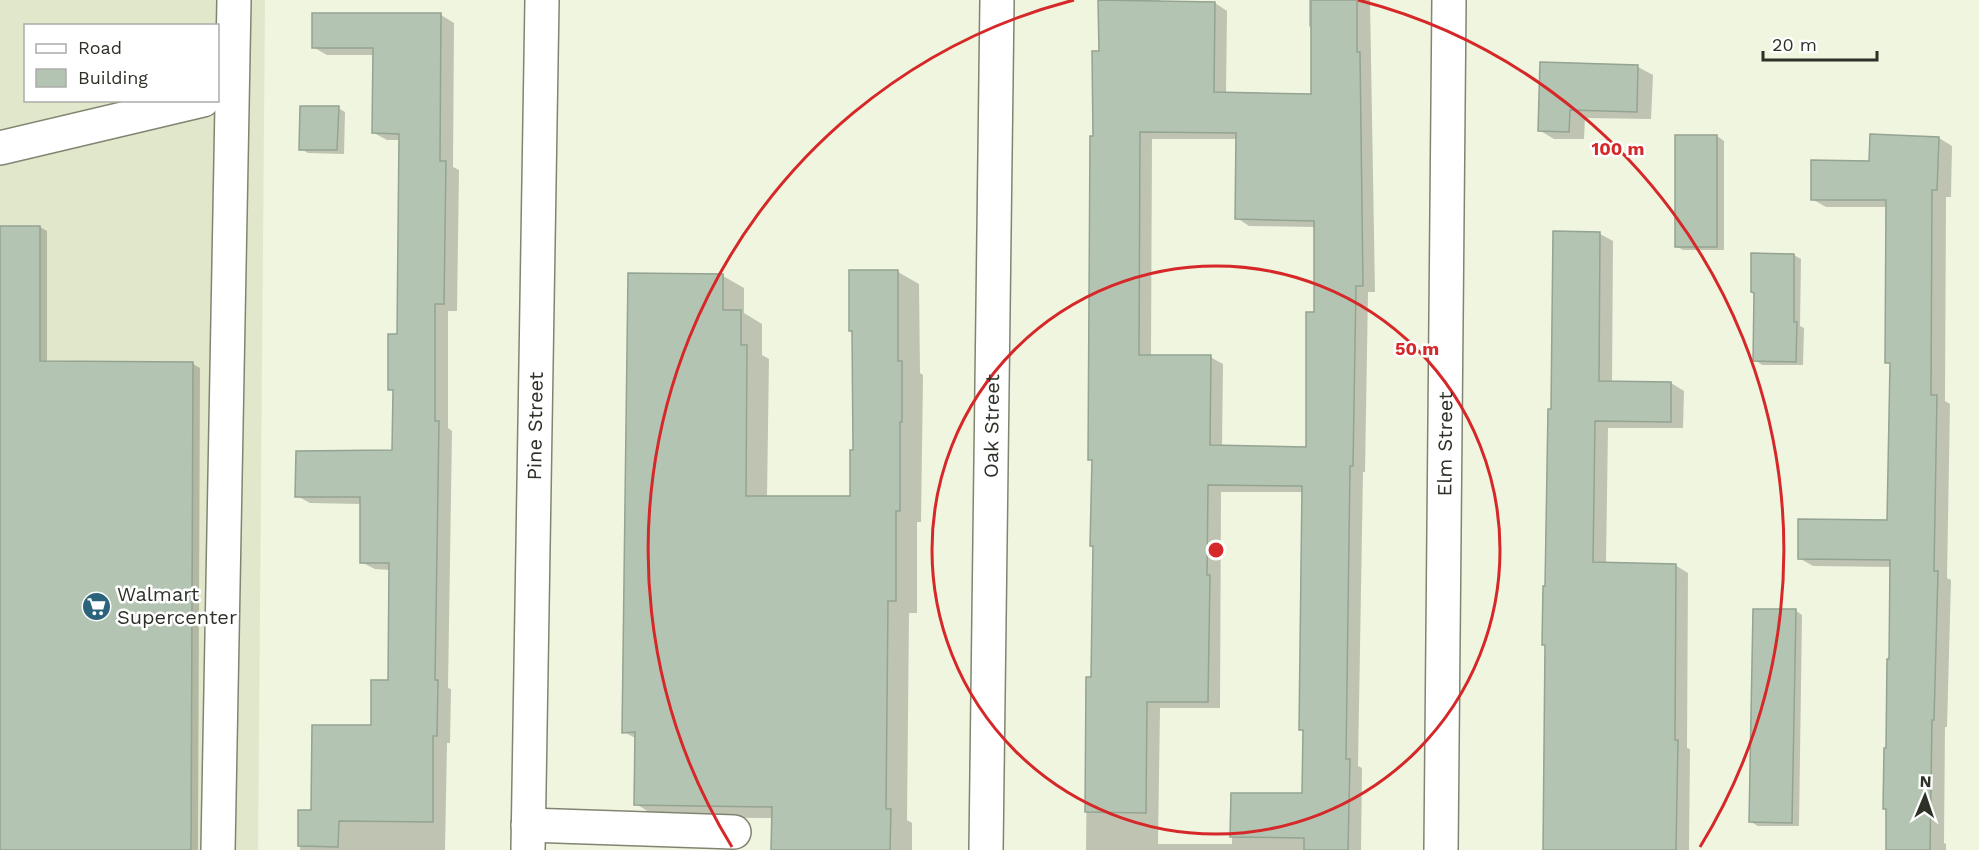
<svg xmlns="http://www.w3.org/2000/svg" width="1979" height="850" font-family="'Work Sans',sans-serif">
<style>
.built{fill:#e0e7cb;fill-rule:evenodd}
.shadow{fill:#0003;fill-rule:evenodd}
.building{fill:#b4c4b2;stroke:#94a392;stroke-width:1.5;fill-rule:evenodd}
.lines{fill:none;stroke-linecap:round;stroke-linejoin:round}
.minor-casing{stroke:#808571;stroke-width:36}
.minor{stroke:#fff;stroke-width:33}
.ring{fill:none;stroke:#d62828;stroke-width:3}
.labels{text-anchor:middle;stroke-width:5;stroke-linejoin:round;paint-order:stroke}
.street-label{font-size:20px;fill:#2e3128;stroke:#fff}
.poi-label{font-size:20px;fill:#2e3128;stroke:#fff;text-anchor:start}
.centre{fill:#d62828;stroke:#fff;stroke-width:3}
.ring-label{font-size:18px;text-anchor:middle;font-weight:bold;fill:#d62828;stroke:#fff;stroke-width:5;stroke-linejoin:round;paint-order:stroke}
</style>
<rect width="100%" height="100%" fill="#eff5df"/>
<path class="built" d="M 0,0 L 265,0 L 258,850 L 0,850 ZM 26,26 L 218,26 L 218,100 L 26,100 Z"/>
<path class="shadow" d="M 1100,0 L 1160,0 L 1160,2 L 1215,3 L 1227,11 L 1226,94 L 1312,95 L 1312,28 L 1309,26 L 1309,0 L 1370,0 L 1375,292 L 1368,292 L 1365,472 L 1363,472 L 1358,766 L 1362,768 L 1361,850 L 1086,850 L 1088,678 L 1093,679 L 1094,547 L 1092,546 L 1093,461 L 1090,459 L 1094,138 L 1100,52 ZM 1152,139 L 1237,139 L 1237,218 L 1249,226 L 1315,227 L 1315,314 L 1307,448 L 1222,447 L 1223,364 L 1210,357 L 1151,356 ZM 1221,492 L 1304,492 L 1300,729 L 1304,732 L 1303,795 L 1232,794 L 1232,844 L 1158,844 L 1160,708 L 1220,708 Z
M 441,15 L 454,23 L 453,167 L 459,170 L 457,311 L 448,311 L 448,428 L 452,431 L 448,688 L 451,689 L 450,743 L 447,743 L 445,850 L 300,850 L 300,812 L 313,812 L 373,727 L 389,681 L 390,570 L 375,569 L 361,562 L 361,504 L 310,503 L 297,496 L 393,452 L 394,392 L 390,389 L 398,335 L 401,140 L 387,140 L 374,133 L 374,55 L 327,55 L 313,47 Z
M 1541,64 L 1638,67 L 1653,75 L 1651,119 L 1585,118 L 1584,139 L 1554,139 L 1539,130 Z
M 338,108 L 345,112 L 344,154 L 308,153 L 301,149 Z
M 1676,136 L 1717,136 L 1724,141 L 1724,250 L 1683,250 L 1676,246 Z
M 1939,138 L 1952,146 L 1951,197 L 1946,197 L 1945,401 L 1950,404 L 1947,578 L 1951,580 L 1947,727 L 1945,727 L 1944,843 L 1946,844 L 1946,850 L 1887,850 L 1892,567 L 1813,566 L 1799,558 L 1889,521 L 1891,365 L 1886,362 L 1887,207 L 1826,207 L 1812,199 L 1871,163 Z
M 0,227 L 40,227 L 47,231 L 47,363 L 193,364 L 200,368 L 198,850 L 0,850 Z
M 1600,234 L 1613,241 L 1612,383 L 1671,383 L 1684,391 L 1683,428 L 1608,428 L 1606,564 L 1675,565 L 1688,573 L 1687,748 L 1690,749 L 1689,850 L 1543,850 L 1547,587 L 1552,411 Z
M 1753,255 L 1794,255 L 1801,259 L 1800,326 L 1804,328 L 1803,365 L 1762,365 L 1755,360 L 1755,293 Z
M 898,272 L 919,284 L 920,373 L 923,375 L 921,522 L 917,522 L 917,613 L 909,613 L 907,820 L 912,823 L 912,850 L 773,850 L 774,818 L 657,817 L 636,804 L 637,739 L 624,732 L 723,276 L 744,288 L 744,313 L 762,324 L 762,355 L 769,359 L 767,497 L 852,498 L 854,452 Z
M 1795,610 L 1802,615 L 1799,826 L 1758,826 L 1751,822 Z"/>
<path class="building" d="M 1098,0 L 1215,2 L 1214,92 L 1311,94 L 1311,0 L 1357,0 L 1357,52 L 1360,52 L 1363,286 L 1356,286 L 1353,466 L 1350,466 L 1346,759 L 1350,759 L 1348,850 L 1304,850 L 1304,838 L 1230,837 L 1231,793 L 1302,793 L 1303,730 L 1299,730 L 1302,486 L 1208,485 L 1207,575 L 1210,575 L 1208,702 L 1147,702 L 1146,813 L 1085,812 L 1086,677 L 1091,677 L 1093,546 L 1090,546 L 1092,460 L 1088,460 L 1090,136 L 1093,136 L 1092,51 L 1099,51 ZM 1140,132 L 1236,133 L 1235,219 L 1314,221 L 1314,312 L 1306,312 L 1306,447 L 1210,445 L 1211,355 L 1139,355 Z
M 312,13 L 441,13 L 440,161 L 446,161 L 444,304 L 435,304 L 435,421 L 439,421 L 435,680 L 438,680 L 437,736 L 433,736 L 433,822 L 339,821 L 338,847 L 298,846 L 298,810 L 311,810 L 312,725 L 371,725 L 371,680 L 388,680 L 389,563 L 360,563 L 360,497 L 295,497 L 296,451 L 392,450 L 393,390 L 388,390 L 388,334 L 397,334 L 399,134 L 372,133 L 373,48 L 312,48 Z
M 1540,62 L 1638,65 L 1637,112 L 1570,110 L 1569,132 L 1538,131 Z
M 300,106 L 339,106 L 337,150 L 299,150 Z
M 1870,134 L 1939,137 L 1937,190 L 1932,190 L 1931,395 L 1937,395 L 1934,571 L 1938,571 L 1934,720 L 1932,720 L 1930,850 L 1886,850 L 1886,809 L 1883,809 L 1884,748 L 1886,748 L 1887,659 L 1889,659 L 1890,560 L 1798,559 L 1798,519 L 1887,520 L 1890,363 L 1885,363 L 1886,200 L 1811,200 L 1811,160 L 1869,161 Z
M 1675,135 L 1717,135 L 1717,247 L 1675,247 Z
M 0,226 L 40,226 L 40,361 L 193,362 L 191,850 L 0,850 Z
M 1553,231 L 1600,232 L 1599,381 L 1671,382 L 1671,422 L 1595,421 L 1593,562 L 1676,564 L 1675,740 L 1678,740 L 1676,850 L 1543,850 L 1545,645 L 1542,645 L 1543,586 L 1545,586 L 1548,409 L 1551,409 Z
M 1751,253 L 1794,254 L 1794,322 L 1797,322 L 1796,362 L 1753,361 L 1754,293 L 1751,292 Z
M 849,270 L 898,270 L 898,361 L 902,361 L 902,422 L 900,422 L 900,511 L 896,511 L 896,601 L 888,601 L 886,809 L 891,809 L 890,850 L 771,850 L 772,807 L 634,805 L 635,732 L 622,733 L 628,273 L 723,274 L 723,310 L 741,310 L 741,345 L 747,345 L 746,496 L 850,496 L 850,450 L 853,450 L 852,331 L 849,331 Z
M 1753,609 L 1796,609 L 1792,823 L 1749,822 Z"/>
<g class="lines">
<defs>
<g id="minor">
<path d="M 0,148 L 203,100"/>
<path d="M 528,825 L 734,832"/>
<path d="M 218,850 L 234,0"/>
<path id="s1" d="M 528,850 L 542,0"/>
<path id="s2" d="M 986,850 L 997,0"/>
<path id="s3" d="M 1441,850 L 1449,0"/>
</g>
</defs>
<use href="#minor" class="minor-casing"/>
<use href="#minor" class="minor"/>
</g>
<g class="ring">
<circle cx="1216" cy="550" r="284"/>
<path d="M732 847A568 568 0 0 1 1074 0M1358 0A568 568 0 0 1 1700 847"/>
</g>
<defs>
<symbol id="supermarket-disc" viewBox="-11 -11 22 22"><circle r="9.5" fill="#2b637d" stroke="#fff"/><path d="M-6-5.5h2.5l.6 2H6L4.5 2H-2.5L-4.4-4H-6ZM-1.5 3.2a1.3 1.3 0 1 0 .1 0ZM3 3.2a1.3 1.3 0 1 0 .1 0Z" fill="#fff"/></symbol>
</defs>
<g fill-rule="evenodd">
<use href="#supermarket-disc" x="80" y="590" width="33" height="33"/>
</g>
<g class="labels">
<g class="street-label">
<text dy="7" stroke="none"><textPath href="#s1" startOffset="424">Pine Street</textPath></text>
<text dy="7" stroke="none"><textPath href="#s2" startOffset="424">Oak Street</textPath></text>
<text dy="7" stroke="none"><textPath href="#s3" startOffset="406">Elm Street</textPath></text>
</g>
<g class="poi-label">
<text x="117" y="601">Walmart<tspan x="117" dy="23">Supercenter</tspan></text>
</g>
</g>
<circle cx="1216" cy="550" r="9" class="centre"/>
<g class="ring-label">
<text x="1618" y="155">100 m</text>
<text x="1417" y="355">50 m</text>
</g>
<rect x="24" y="24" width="195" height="78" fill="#ffffff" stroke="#abada9" stroke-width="1.5"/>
<rect x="36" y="44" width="30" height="9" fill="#ffffff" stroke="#abada9" stroke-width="1.5"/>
<text x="78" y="54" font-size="18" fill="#2e3128">Road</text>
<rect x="36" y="69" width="30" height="18" fill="#b4c4b2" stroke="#abada9" stroke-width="1.5"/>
<text x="78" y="84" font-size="18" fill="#2e3128">Building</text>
<g transform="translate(1925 796) rotate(2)" stroke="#ffffff" stroke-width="4.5" paint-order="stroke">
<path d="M0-4.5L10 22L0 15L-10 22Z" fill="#2e3128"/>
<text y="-9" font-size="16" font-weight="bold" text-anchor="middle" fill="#2e3128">N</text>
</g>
<path d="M1763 51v9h114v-9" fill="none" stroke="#2e3128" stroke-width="3"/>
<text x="1772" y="51" font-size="18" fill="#2e3128" stroke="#ffffff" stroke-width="4.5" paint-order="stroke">20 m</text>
</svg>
